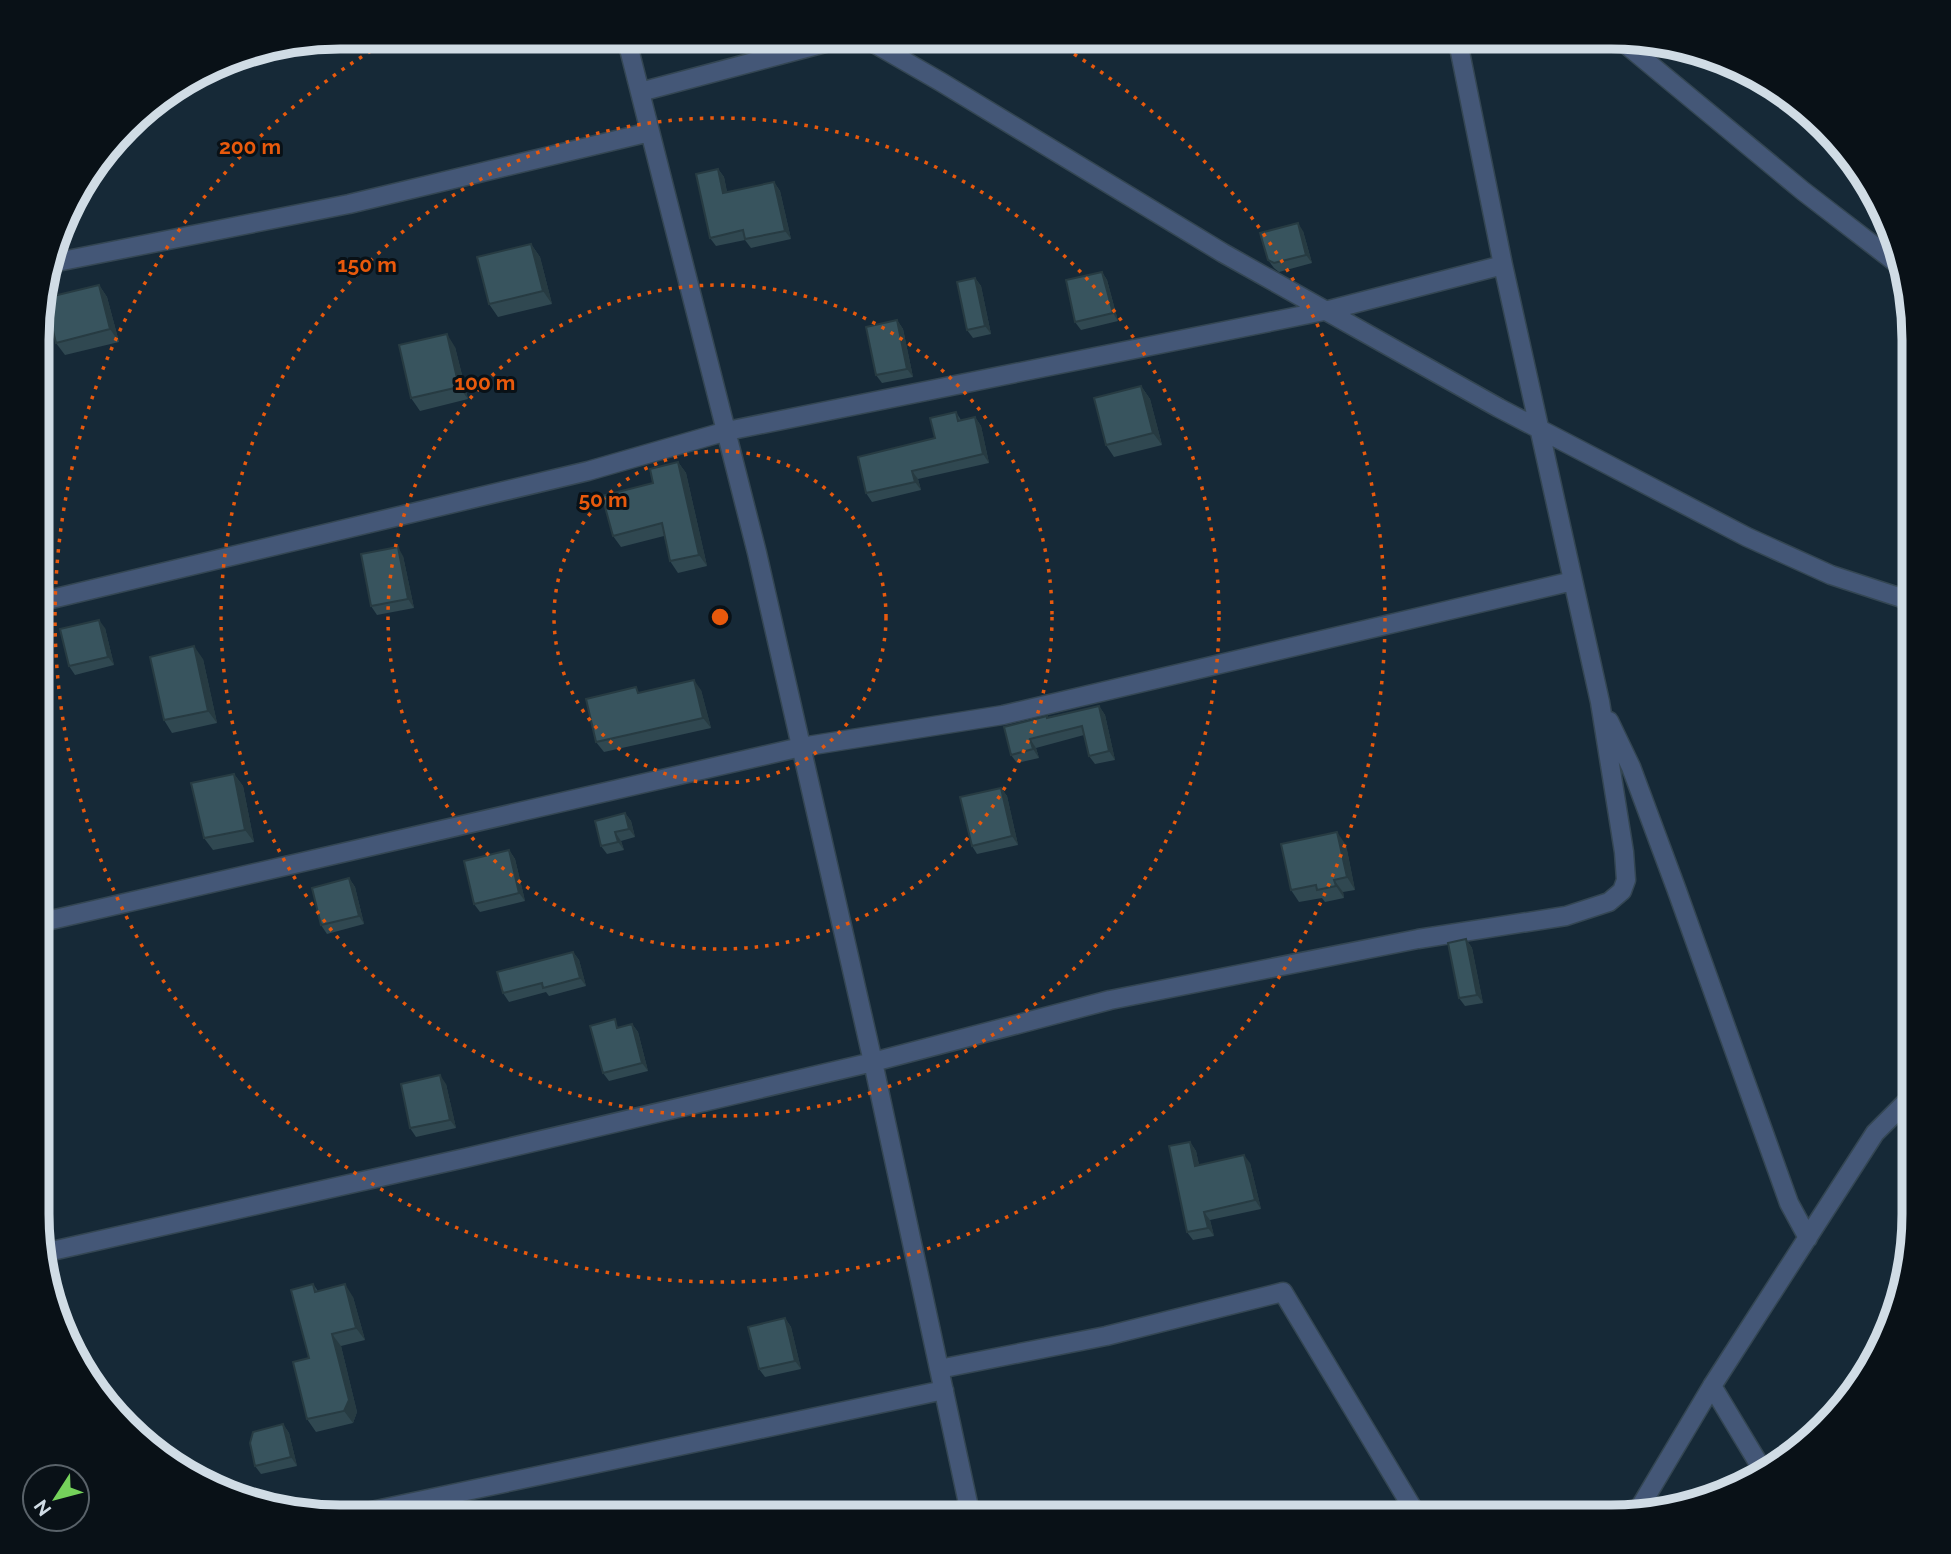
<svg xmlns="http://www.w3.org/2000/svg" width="1951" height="1554" font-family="Raleway,sans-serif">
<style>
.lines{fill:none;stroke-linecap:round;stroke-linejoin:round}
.street-casing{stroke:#344653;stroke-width:21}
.street{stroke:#445777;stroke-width:18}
.wall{fill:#304851}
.shaded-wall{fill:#273b42}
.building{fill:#38545e;stroke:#273b42;stroke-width:2}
.ring{fill:none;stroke:#e8590c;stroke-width:3.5;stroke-dasharray:3.5 7}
.rim{fill:none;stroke:#d0dce5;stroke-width:9}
.centre{fill:#e8590c;stroke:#091117;stroke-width:3.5}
.ring-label{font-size:21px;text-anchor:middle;font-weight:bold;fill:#e8590c;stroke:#091117;stroke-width:6;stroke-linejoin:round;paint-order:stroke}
</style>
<rect width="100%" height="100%" fill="#162937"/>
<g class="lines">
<defs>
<path id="street" d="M 626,37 L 757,553 L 873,1062 L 971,1517
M 863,37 L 941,82 L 1223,253 L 1499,408 L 1747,537 L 1831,575 L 1914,602
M 1617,37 L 1803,191 L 1899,265
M 640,92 L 848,37
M 52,263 L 349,204 L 650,132
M 39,602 L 588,471 L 727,431 L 1329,310 L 1503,265
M 1609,721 L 1631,767 L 1676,888 L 1789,1203 L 1808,1238
M 38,923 L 801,747 L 1003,715 L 1573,581
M 43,1253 L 465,1158 L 873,1062 L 1110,1000 L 1418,939 L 1566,916 L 1609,902 L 1622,891 L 1626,880 L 1624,852 L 1600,702 L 1503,265 L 1457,37
M 939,1369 L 1106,1336 L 1283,1292 L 1418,1517
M 1712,1386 L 1762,1469
M 1637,1512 L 1712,1386 L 1875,1133 L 1914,1094
M 343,1517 L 944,1390"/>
</defs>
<use href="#street" class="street-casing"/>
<use href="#street" class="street"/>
</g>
<path class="wall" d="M 440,37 L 460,37 L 442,41 Z
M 718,169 L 724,177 L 727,192 L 774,182 L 780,191 L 791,239 L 751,248 L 745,240 L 716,246 L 710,238 Z
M 1303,231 L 1312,263 L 1279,272 L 1274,268 L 1268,260 Z
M 531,244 L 540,257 L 552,304 L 498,317 L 489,304 Z
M 1102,272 L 1107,280 L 1118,321 L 1081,330 L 1075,322 Z
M 975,278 L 981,286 L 991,334 L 973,338 L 967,330 Z
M 99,285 L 107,297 L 119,342 L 65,355 L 56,343 Z
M 897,320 L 903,329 L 913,377 L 882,383 L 876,375 Z
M 455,347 L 468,399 L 420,411 L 411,398 Z
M 1141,386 L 1150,399 L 1162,445 L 1114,457 L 1106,445 Z
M 956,412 L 961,420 L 975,417 L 981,426 L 989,463 L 918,479 L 921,490 L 872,502 L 866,493 L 935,438 Z
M 678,462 L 686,473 L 707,566 L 678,573 L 670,561 L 664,536 L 621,547 L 613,536 L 653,483 Z
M 403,556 L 414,608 L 377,615 L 371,606 Z
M 105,628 L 114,665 L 75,675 L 69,666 Z
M 203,659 L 217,723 L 172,733 L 164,720 Z
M 701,690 L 711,728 L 604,752 L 596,742 L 640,693 Z
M 1099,706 L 1105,715 L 1115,760 L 1095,764 L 1089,756 L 1084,735 L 1036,748 L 1039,758 L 1017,763 L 1011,755 L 1048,717 Z
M 234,774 L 243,786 L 254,842 L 213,850 L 204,838 Z
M 1001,788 L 1007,796 L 1018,845 L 977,854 L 972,846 Z
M 625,813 L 631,821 L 635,837 L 621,841 L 624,850 L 607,854 L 601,846 Z
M 1346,845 L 1355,890 L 1343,892 L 1344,898 L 1325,902 L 1322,898 L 1299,902 L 1291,890 Z
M 509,850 L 515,859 L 525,901 L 480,912 L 474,904 Z
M 349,878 L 355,887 L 364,924 L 327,934 L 321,925 Z
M 1466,939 L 1472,948 L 1483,1003 L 1465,1006 L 1459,998 Z
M 573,952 L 579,960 L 586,986 L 549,996 L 546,992 L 509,1002 L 503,993 Z
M 632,1024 L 638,1032 L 648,1071 L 609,1081 L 603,1073 L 620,1027 Z
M 446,1084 L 456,1128 L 416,1137 L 410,1128 Z
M 1190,1142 L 1196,1151 L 1199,1165 L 1250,1163 L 1261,1209 L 1210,1220 L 1214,1236 L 1193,1240 L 1187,1232 Z
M 313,1284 L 318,1291 L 353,1297 L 365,1340 L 341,1346 L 357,1412 L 353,1423 L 316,1432 L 307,1419 Z
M 785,1318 L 791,1327 L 801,1369 L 765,1377 L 759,1369 Z
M 283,1424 L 289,1433 L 297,1466 L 261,1474 L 255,1466 Z"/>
<path class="shaded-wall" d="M 718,169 L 724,177 L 729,202 L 723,193 Z
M 774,182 L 780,191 L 791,239 L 785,231 Z
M 1298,223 L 1303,231 L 1312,263 L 1306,255 Z
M 531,244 L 540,257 L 552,304 L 543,291 Z
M 1102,272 L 1107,280 L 1118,321 L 1113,313 Z
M 975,278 L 981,286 L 991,334 L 985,326 Z
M 99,285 L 107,297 L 119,342 L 110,329 Z
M 897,320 L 903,329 L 913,377 L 907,369 Z
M 447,334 L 455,347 L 468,399 L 459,387 Z
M 1141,386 L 1150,399 L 1162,445 L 1153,433 Z
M 975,417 L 981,426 L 989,463 L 983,454 Z
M 678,462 L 686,473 L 707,566 L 699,555 Z
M 912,471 L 918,479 L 921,490 L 915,482 Z
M 398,547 L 403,556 L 414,608 L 408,599 Z
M 99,620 L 105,628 L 114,665 L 108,657 Z
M 194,646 L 203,659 L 217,723 L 208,711 Z
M 694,680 L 701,690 L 711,728 L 703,718 Z
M 1099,706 L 1105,715 L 1115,760 L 1109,751 Z
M 1030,739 L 1036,748 L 1039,758 L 1033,749 Z
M 234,774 L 243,786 L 254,842 L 245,830 Z
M 1001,788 L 1007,796 L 1018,845 L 1012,836 Z
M 625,813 L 631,821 L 635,837 L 629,829 Z
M 615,832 L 621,841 L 624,850 L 618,842 Z
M 1337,832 L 1346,845 L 1355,890 L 1347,877 Z
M 509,850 L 515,859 L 525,901 L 519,893 Z
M 349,878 L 355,887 L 364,924 L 359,916 Z
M 1334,880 L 1343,892 L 1344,898 L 1336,886 Z
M 1466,939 L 1472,948 L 1483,1003 L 1477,995 Z
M 573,952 L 579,960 L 586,986 L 580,978 Z
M 632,1024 L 638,1032 L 648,1071 L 642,1063 Z
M 440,1075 L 446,1084 L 456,1128 L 450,1120 Z
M 1190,1142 L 1196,1151 L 1201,1174 L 1195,1166 Z
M 1244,1155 L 1250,1163 L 1261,1209 L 1255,1200 Z
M 1204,1212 L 1210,1220 L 1214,1236 L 1208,1228 Z
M 345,1284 L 353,1297 L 365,1340 L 356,1328 Z
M 785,1318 L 791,1327 L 801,1369 L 795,1361 Z
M 332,1334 L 341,1346 L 357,1412 L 353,1423 L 344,1411 Z
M 283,1424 L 289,1433 L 297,1466 L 291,1457 Z"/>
<path class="building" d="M 718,169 L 723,193 L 774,182 L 785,231 L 745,239 L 743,230 L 710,238 L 696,174 Z
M 1298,223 L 1306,255 L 1274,263 L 1268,260 L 1260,233 Z
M 531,244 L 543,291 L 489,304 L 477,257 Z
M 1102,272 L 1113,313 L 1075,322 L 1066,280 Z
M 975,278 L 985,326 L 967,330 L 957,282 Z
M 99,285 L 110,329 L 56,343 L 45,298 Z
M 897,320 L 907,369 L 876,375 L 866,327 Z
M 447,334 L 459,387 L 411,398 L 399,345 Z
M 1141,386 L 1153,433 L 1106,445 L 1094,398 Z
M 956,412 L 958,421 L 975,417 L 983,454 L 912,471 L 915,482 L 866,493 L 858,457 L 935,438 L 930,418 Z
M 678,462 L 699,555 L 670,561 L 662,523 L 613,536 L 602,496 L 653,483 L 650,469 Z
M 398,547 L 408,599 L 371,606 L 361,554 Z
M 99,620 L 108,657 L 69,666 L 60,629 Z
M 194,646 L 208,711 L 164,720 L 150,657 Z
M 694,680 L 703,718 L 596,742 L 586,699 L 636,687 L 638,693 Z
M 1099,706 L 1109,751 L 1089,756 L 1082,726 L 1030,739 L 1033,749 L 1011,755 L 1004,727 L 1047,716 L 1047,718 Z
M 234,774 L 245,830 L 204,838 L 191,783 Z
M 1001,788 L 1012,836 L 972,846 L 960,797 Z
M 625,813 L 629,829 L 615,832 L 618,842 L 601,846 L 595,821 Z
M 1337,832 L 1347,877 L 1334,880 L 1336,886 L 1317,890 L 1316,885 L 1291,890 L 1281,844 Z
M 509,850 L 519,893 L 474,904 L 464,861 Z
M 349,878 L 359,916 L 321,925 L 312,888 Z
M 1466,939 L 1477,995 L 1459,998 L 1448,943 Z
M 573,952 L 580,978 L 543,988 L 542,983 L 503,993 L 497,972 Z
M 615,1019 L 617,1028 L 632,1024 L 642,1063 L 603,1073 L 590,1026 Z
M 440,1075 L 450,1120 L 410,1128 L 401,1084 Z
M 1190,1142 L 1195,1166 L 1244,1155 L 1255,1200 L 1204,1212 L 1208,1228 L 1187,1232 L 1169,1146 Z
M 313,1284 L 315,1292 L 345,1284 L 356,1328 L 332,1334 L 349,1400 L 344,1411 L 307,1419 L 293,1362 L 309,1358 L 291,1290 Z
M 785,1318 L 795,1361 L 759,1369 L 748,1327 Z
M 283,1424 L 291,1457 L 255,1466 L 250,1443 L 253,1432 Z
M 521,1512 L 522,1517 L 504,1517 L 504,1516 Z"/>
<g class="ring">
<circle cx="720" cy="617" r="166"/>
<circle cx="720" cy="617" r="332"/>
<circle cx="720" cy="617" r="499"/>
<path d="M1047 38A665 665 0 1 1 393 38"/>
</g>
<path d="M0 0H1951V1554H0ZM340 49H1611A291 291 0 0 1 1902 340V1214A291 291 0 0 1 1611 1505H340A291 291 0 0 1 49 1214V340A291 291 0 0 1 340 49Z" fill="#091117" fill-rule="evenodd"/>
<path class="rim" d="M340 49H1611A291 291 0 0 1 1902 340V1214A291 291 0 0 1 1611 1505H340A291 291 0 0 1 49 1214V340A291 291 0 0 1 340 49Z"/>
<circle cx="720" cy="617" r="10" class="centre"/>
<g class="ring-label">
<text x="250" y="154">200 m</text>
<text x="367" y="272">150 m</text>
<text x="485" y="390">100 m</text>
<text x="603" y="507">50 m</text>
</g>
<g transform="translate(56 1498) rotate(234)"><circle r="33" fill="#091117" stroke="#596269" stroke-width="2"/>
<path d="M0-5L12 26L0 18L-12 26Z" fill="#75d25b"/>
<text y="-10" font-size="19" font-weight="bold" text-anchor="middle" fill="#d0dce5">N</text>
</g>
</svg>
